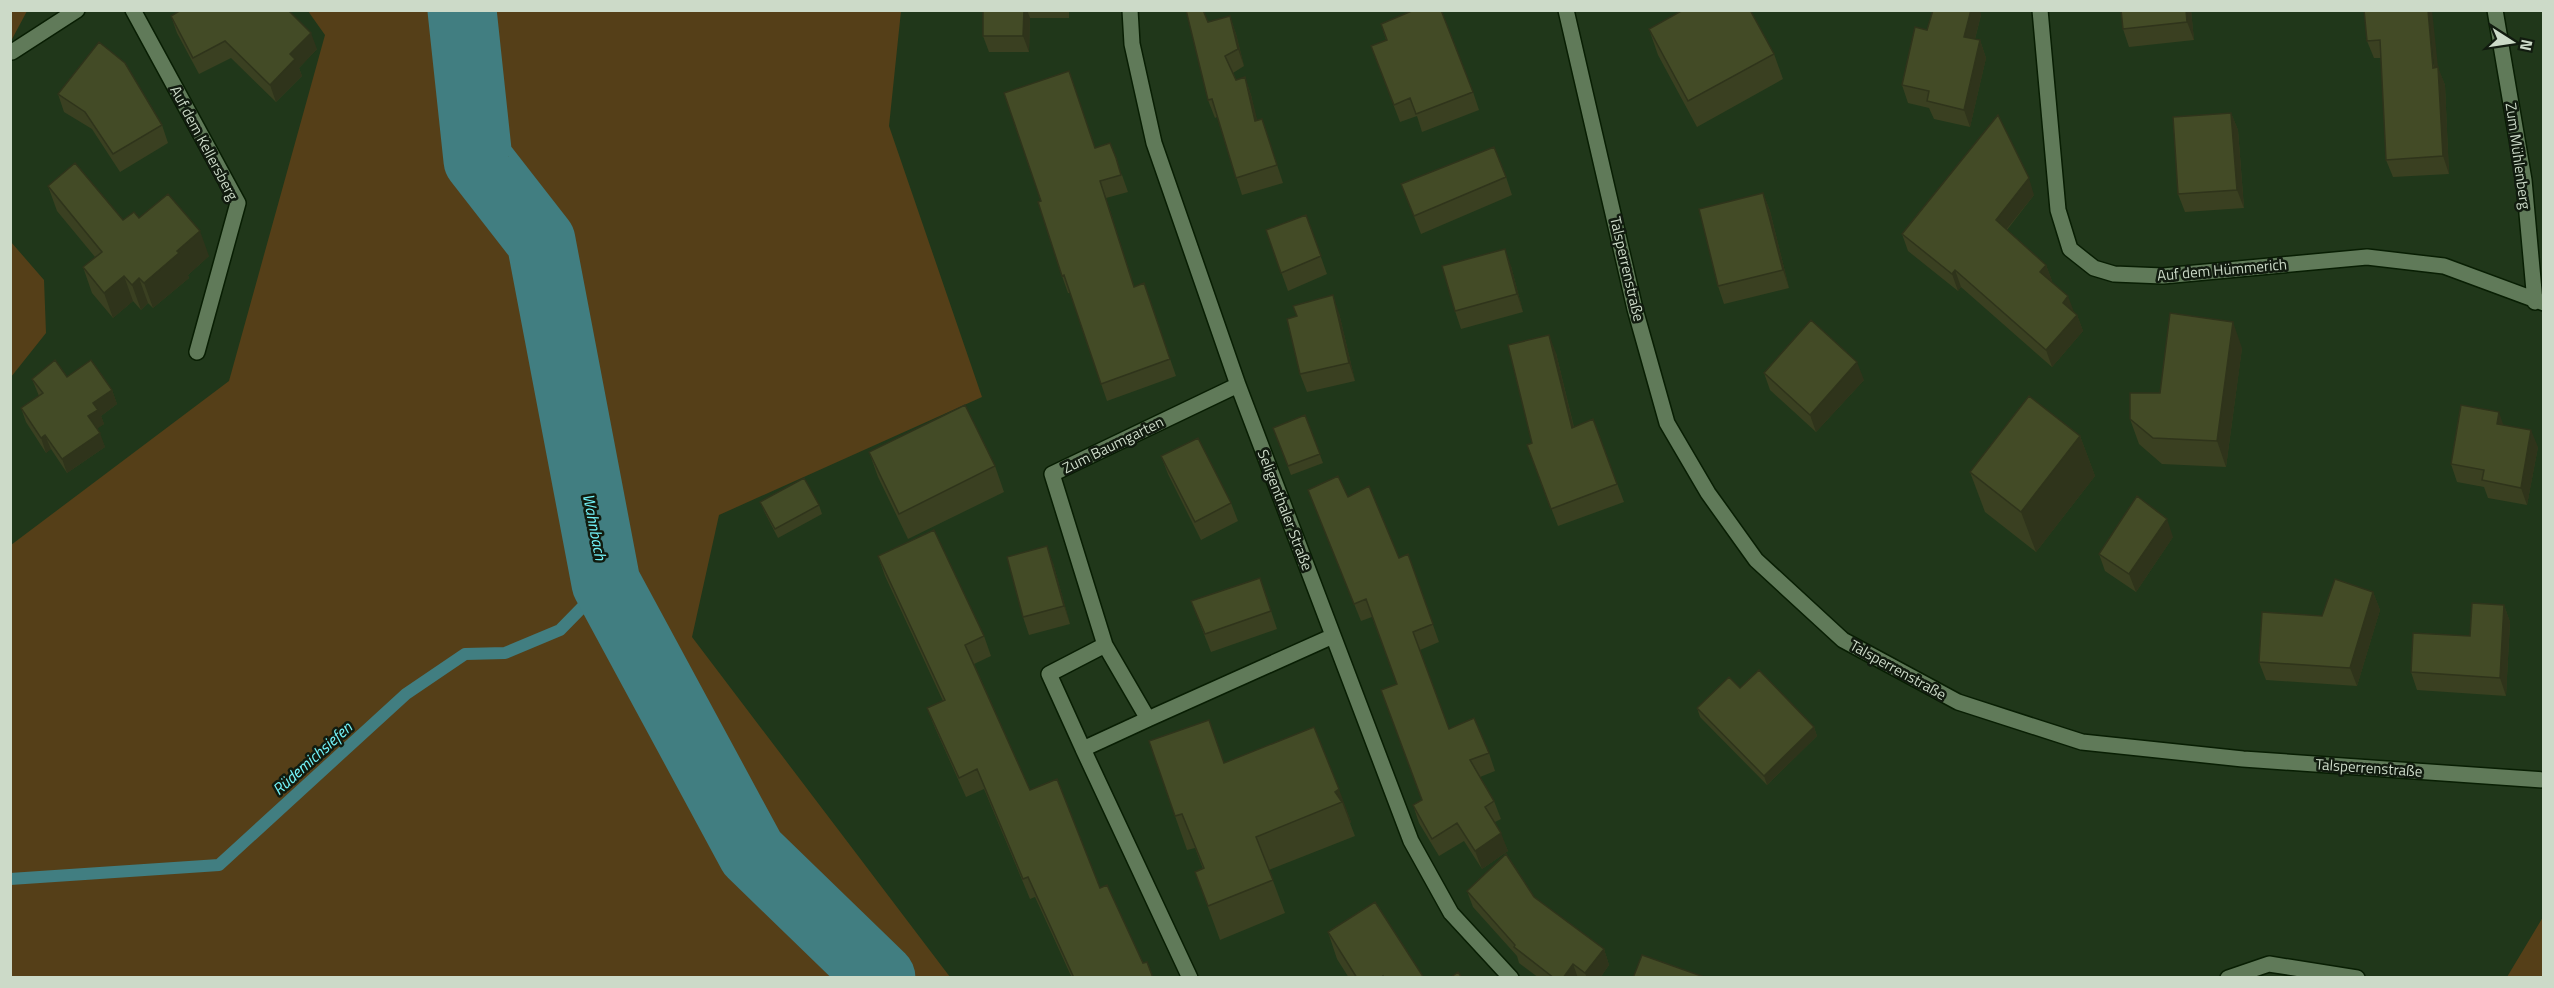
<svg xmlns="http://www.w3.org/2000/svg" width="2554" height="988" font-family="'Titillium Web',sans-serif">
<style>
.green{fill:#553f18}
.lines{fill:none;stroke-linecap:round;stroke-linejoin:round}
.stream{stroke:#417e81;stroke-width:12}
.river{stroke:#417e81;stroke-width:69}
.minor-casing{stroke:#081e03;stroke-width:18}
.minor{stroke:#607a59;stroke-width:15}
.wall{fill:#3a4021}
.shaded-wall{fill:#2f341b}
.building{fill:#434b26;stroke:#2f341b;stroke-width:1.5}
.labels{text-anchor:middle;stroke-width:5;stroke-linejoin:round;paint-order:stroke}
.street-label{font-size:15px;fill:#ccdac8;stroke:#111b0f}
.water-label{font-size:16px;font-style:italic;fill:#74f5fb;stroke:#111b0f}
</style>
<rect width="100%" height="100%" fill="#20371a"/>
<path class="green" d="M 11,10 L 27,11 L 11,41 L 10,11 Z
M 308,11 L 901,11 L 889,126 L 982,397 L 719,515 L 692,637 L 950,977 L 11,977 L 11,545 L 229,381 L 325,35 Z
M 11,242 L 44,280 L 46,333 L 11,377 Z
M 2543,917 L 2543,977 L 2507,977 Z"/>
<g class="lines">
<path class="stream" d="M 10,879 L 219,865 L 406,694 L 465,654 L 505,653 L 560,630 L 606,583"/>
<path class="river" d="M 462,10 L 478,160 L 541,241 L 606,583 L 752,853 L 881,978"/>
<defs>
<path id="minor" d="M 133,10 L 238,203 L 197,352
M 1130,10 L 1132,44 L 1154,143 L 1238,385 L 1411,841 L 1451,913 L 1511,978
M 1566,10 L 1635,309 L 1667,423 L 1708,493 L 1756,560 L 1843,640 L 1958,702 L 2082,742 L 2243,759 L 2544,780
M 2040,10 L 2058,210 L 2070,249 L 2094,268 L 2114,274 L 2163,276 L 2367,257 L 2444,266 L 2544,303
M 2495,10 L 2524,180 L 2535,302
M 12,52 L 77,10
M 1238,385 L 1052,474 L 1105,645 L 1148,719 L 1333,636
M 1148,719 L 1083,749 L 1190,978
M 1083,749 L 1049,674 L 1105,645
M 2228,978 L 2269,964 L 2357,978"/>
</defs>
<use href="#minor" class="minor-casing"/>
<use href="#minor" class="minor"/>
</g>
<path class="wall" d="M 983,10 L 1069,10 L 1069,18 L 1030,18 L 1029,52 L 989,52 L 983,36 Z
M 2191,10 L 2194,40 L 2129,47 L 2123,29 Z
M 2364,10 L 2438,68 L 2445,85 L 2449,174 L 2393,177 L 2386,160 L 2381,58 L 2374,58 L 2367,41 Z
M 1981,15 L 1975,39 L 1980,40 L 1986,58 L 1970,127 L 1934,119 L 1929,108 L 1908,103 L 1902,85 L 1927,30 Z
M 171,16 L 317,49 L 299,68 L 302,76 L 276,102 L 231,58 L 199,74 L 177,33 Z
M 1230,16 L 1236,34 L 1244,66 L 1233,73 L 1236,80 L 1245,77 L 1251,95 L 1257,121 L 1262,119 L 1283,183 L 1242,195 L 1217,117 L 1215,118 L 1208,100 L 1208,22 Z
M 1381,24 L 1473,92 L 1479,110 L 1422,132 L 1417,116 L 1400,122 L 1371,46 L 1386,40 Z
M 1649,29 L 1774,54 L 1783,79 L 1697,127 L 1658,55 Z
M 58,94 L 162,125 L 168,143 L 120,172 L 92,129 L 64,112 Z
M 2231,113 L 2238,130 L 2244,208 L 2185,212 L 2178,194 Z
M 1096,148 L 1122,175 L 1128,192 L 1106,198 L 1134,287 L 1144,283 L 1176,376 L 1107,401 L 1070,293 L 1068,293 L 1062,276 L 1041,201 Z
M 1506,177 L 1512,195 L 1421,234 L 1401,184 Z
M 48,186 L 123,220 L 139,218 L 209,256 L 188,275 L 189,278 L 153,308 L 148,303 L 141,310 L 133,301 L 113,318 L 92,293 L 83,267 L 95,257 L 57,211 Z
M 1763,193 L 1770,211 L 1789,288 L 1724,304 L 1718,286 Z
M 2034,195 L 2007,230 L 2046,265 L 2052,281 L 2051,282 L 2074,312 L 2077,315 L 2083,331 L 2052,367 L 1961,287 L 1958,291 L 1908,251 L 1902,234 Z
M 1306,215 L 1327,274 L 1288,291 L 1266,230 Z
M 1511,266 L 1523,312 L 1461,329 L 1455,311 Z
M 1339,313 L 1355,381 L 1307,392 L 1300,374 Z
M 2242,348 L 2226,467 L 2162,464 L 2139,444 L 2130,419 L 2160,393 Z
M 1556,353 L 1574,427 L 1593,419 L 1624,502 L 1558,526 L 1527,445 L 1532,443 Z
M 1764,373 L 1864,380 L 1816,432 L 1770,390 Z
M 67,377 L 112,390 L 117,404 L 101,416 L 104,424 L 97,428 L 105,447 L 67,473 L 51,449 L 46,453 L 26,422 L 21,408 L 39,396 L 32,379 Z
M 1305,415 L 1323,463 L 1291,475 L 1273,428 Z
M 2504,425 L 2538,447 L 2527,505 L 2488,498 L 2484,487 L 2457,482 L 2451,464 Z
M 2080,436 L 2095,476 L 2036,552 L 1985,512 L 1970,472 Z
M 869,452 L 995,466 L 1004,492 L 908,539 L 878,477 Z
M 1161,456 L 1231,503 L 1238,521 L 1201,540 L 1168,474 Z
M 1308,490 L 1348,497 L 1399,558 L 1408,554 L 1439,642 L 1420,650 L 1449,729 L 1489,753 L 1495,771 L 1480,777 L 1494,801 L 1501,819 L 1495,822 L 1508,851 L 1482,869 L 1464,841 L 1439,856 L 1419,823 L 1413,805 L 1422,800 L 1397,684 L 1372,617 L 1361,621 Z
M 760,502 L 819,505 L 822,514 L 778,538 L 764,511 Z
M 2173,537 L 2136,592 L 2105,571 L 2099,554 Z
M 878,556 L 984,636 L 991,656 L 974,664 L 1030,790 L 1100,888 L 1143,963 L 1153,978 L 1072,978 L 1035,897 L 1030,899 L 984,789 L 966,797 L 935,728 L 927,708 L 943,701 L 885,576 Z
M 1053,563 L 1070,624 L 1029,635 L 1023,617 Z
M 1260,578 L 1277,629 L 1211,652 L 1191,601 Z
M 2373,592 L 2380,610 L 2357,686 L 2266,680 L 2259,662 L 2322,616 Z
M 2504,605 L 2510,622 L 2506,696 L 2417,690 L 2411,672 L 2470,636 Z
M 1740,688 L 1814,727 L 1817,736 L 1767,785 L 1700,717 L 1697,708 Z
M 1314,727 L 1351,822 L 1350,823 L 1355,836 L 1269,870 L 1285,913 L 1220,940 L 1195,872 L 1203,869 L 1195,848 L 1187,850 L 1175,816 L 1224,763 Z
M 1467,891 L 1534,897 L 1604,949 L 1609,965 L 1600,978 L 1539,978 L 1519,963 L 1517,956 L 1473,907 Z
M 1328,932 L 1424,978 L 1349,978 L 1337,959 Z"/>
<path class="shaded-wall" d="M 1024,10 L 1027,10 L 1030,18 L 1029,52 L 1023,36 Z
M 1971,10 L 1980,10 L 1981,15 L 1971,54 L 1964,37 Z
M 2186,10 L 2191,10 L 2194,40 L 2187,22 Z
M 2428,10 L 2432,10 L 2439,76 L 2438,67 L 2445,85 L 2449,174 L 2443,156 Z
M 1230,16 L 1236,34 L 1244,66 L 1238,49 Z
M 311,33 L 317,49 L 299,68 L 302,76 L 276,102 L 270,85 L 290,54 Z
M 1980,40 L 1986,58 L 1970,127 L 1964,110 Z
M 1245,77 L 1251,95 L 1262,139 L 1255,121 Z
M 2231,113 L 2238,130 L 2244,208 L 2237,190 Z
M 2029,178 L 2034,195 L 2001,236 L 1996,220 Z
M 1100,181 L 1106,198 L 1140,304 L 1134,287 Z
M 1763,193 L 1770,211 L 1789,288 L 1783,270 Z
M 200,231 L 209,256 L 188,275 L 189,278 L 153,308 L 144,283 L 177,251 Z
M 1505,249 L 1511,266 L 1523,312 L 1517,294 Z
M 2046,265 L 2052,281 L 2045,288 L 2040,272 Z
M 1955,270 L 1961,287 L 1958,291 L 1952,274 Z
M 124,276 L 133,301 L 113,318 L 104,293 Z
M 139,278 L 148,303 L 141,310 L 132,285 Z
M 1333,295 L 1339,313 L 1355,381 L 1349,363 Z
M 2068,296 L 2074,312 L 2063,303 Z
M 2077,315 L 2083,331 L 2052,367 L 2046,350 Z
M 2233,322 L 2242,348 L 2226,467 L 2217,441 Z
M 1549,335 L 1556,353 L 1578,445 L 1572,428 Z
M 1857,362 L 1864,380 L 1816,432 L 1810,415 Z
M 112,390 L 117,404 L 101,416 L 104,424 L 94,431 L 88,416 L 93,403 Z
M 2499,412 L 2505,430 L 2497,424 Z
M 2531,430 L 2538,447 L 2527,505 L 2521,488 Z
M 100,433 L 105,447 L 67,473 L 62,459 Z
M 45,435 L 51,449 L 46,453 L 41,438 Z
M 2080,436 L 2095,476 L 2036,552 L 2021,512 Z
M 2167,519 L 2173,537 L 2136,592 L 2129,574 Z
M 1047,546 L 1053,563 L 1070,624 L 1064,606 Z
M 2373,592 L 2380,610 L 2357,686 L 2350,668 Z
M 2504,605 L 2510,622 L 2506,696 L 2500,678 Z
M 1814,727 L 1817,736 L 1767,785 L 1764,776 Z
M 1339,789 L 1351,822 L 1350,823 L 1342,802 L 1335,792 Z
M 1501,833 L 1508,851 L 1482,869 L 1475,851 Z
M 1604,949 L 1609,965 L 1600,978 L 1587,978 L 1585,973 Z
M 1573,964 L 1578,978 L 1563,978 Z"/>
<path class="building" d="M 181,10 L 288,10 L 311,33 L 290,54 L 295,59 L 270,85 L 225,41 L 193,58 L 171,16 Z
M 983,10 L 1024,10 L 1023,36 L 983,36 Z
M 1186,10 L 1203,10 L 1208,22 L 1230,16 L 1238,49 L 1225,56 L 1236,80 L 1245,77 L 1255,121 L 1262,119 L 1277,165 L 1236,178 L 1212,99 L 1208,100 Z
M 1414,10 L 1441,10 L 1473,92 L 1416,114 L 1410,98 L 1394,105 L 1371,46 L 1387,40 L 1381,24 Z
M 1683,10 L 1750,10 L 1774,54 L 1688,101 L 1649,29 Z
M 1933,10 L 1971,10 L 1964,37 L 1980,40 L 1964,110 L 1927,101 L 1929,91 L 1902,85 L 1915,27 L 1927,30 Z
M 2121,10 L 2186,10 L 2187,22 L 2123,29 Z
M 2364,10 L 2428,10 L 2433,68 L 2438,67 L 2443,156 L 2386,160 L 2380,40 L 2367,41 Z
M 99,42 L 125,63 L 162,125 L 113,154 L 85,112 L 58,94 Z
M 1069,71 L 1095,148 L 1110,143 L 1116,158 L 1121,175 L 1100,181 L 1134,287 L 1144,283 L 1170,359 L 1101,384 L 1064,275 L 1062,276 L 1038,202 L 1041,201 L 1004,93 Z
M 2231,113 L 2237,190 L 2178,194 L 2173,117 Z
M 1998,115 L 2029,178 L 1996,220 L 2046,265 L 2040,272 L 2068,296 L 2063,303 L 2077,315 L 2046,350 L 1955,270 L 1952,274 L 1902,234 Z
M 1494,147 L 1506,177 L 1414,216 L 1401,184 Z
M 75,163 L 123,220 L 134,212 L 139,218 L 168,194 L 200,231 L 177,251 L 179,253 L 144,283 L 139,278 L 132,285 L 124,276 L 104,293 L 83,267 L 102,252 L 48,186 Z
M 1763,193 L 1783,270 L 1718,286 L 1699,209 Z
M 1306,215 L 1321,256 L 1281,273 L 1266,230 Z
M 1505,249 L 1517,294 L 1455,311 L 1442,266 Z
M 1333,295 L 1349,363 L 1300,374 L 1287,319 L 1297,316 L 1293,306 Z
M 2170,313 L 2233,322 L 2217,441 L 2153,438 L 2130,419 L 2130,393 L 2160,393 Z
M 1811,320 L 1857,362 L 1810,415 L 1764,373 Z
M 1549,335 L 1572,428 L 1593,419 L 1617,484 L 1551,509 L 1527,445 L 1532,443 L 1508,345 Z
M 55,360 L 67,377 L 91,360 L 112,390 L 93,403 L 98,410 L 88,416 L 100,433 L 62,459 L 45,435 L 41,438 L 21,408 L 43,393 L 32,379 Z
M 2029,396 L 2080,436 L 2021,512 L 1970,472 Z
M 965,405 L 995,466 L 899,514 L 869,452 Z
M 2461,405 L 2499,412 L 2497,424 L 2531,430 L 2521,488 L 2482,480 L 2484,470 L 2451,464 Z
M 1305,415 L 1320,454 L 1288,466 L 1273,428 Z
M 1198,438 L 1231,503 L 1195,522 L 1161,456 Z
M 1338,476 L 1348,497 L 1369,486 L 1399,558 L 1408,554 L 1433,624 L 1413,632 L 1449,729 L 1474,718 L 1489,753 L 1470,760 L 1494,801 L 1485,807 L 1501,833 L 1475,851 L 1457,823 L 1432,839 L 1413,805 L 1422,800 L 1381,690 L 1397,684 L 1366,599 L 1354,604 L 1308,490 Z
M 804,478 L 819,505 L 775,529 L 760,502 Z
M 2137,496 L 2167,519 L 2129,574 L 2099,554 Z
M 934,530 L 984,636 L 965,645 L 1030,790 L 1057,779 L 1100,888 L 1107,885 L 1143,963 L 1147,962 L 1153,978 L 1074,978 L 1028,877 L 1023,879 L 977,769 L 959,778 L 927,708 L 945,700 L 878,556 Z
M 1047,546 L 1064,606 L 1023,617 L 1007,557 Z
M 1260,578 L 1271,611 L 1205,634 L 1191,601 Z
M 2335,579 L 2373,592 L 2350,668 L 2259,662 L 2262,612 L 2322,616 Z
M 2472,603 L 2504,605 L 2500,678 L 2411,672 L 2413,633 L 2470,636 Z
M 1759,670 L 1814,727 L 1764,776 L 1697,708 L 1729,677 L 1740,688 Z
M 1209,720 L 1224,763 L 1314,727 L 1339,789 L 1335,792 L 1342,802 L 1256,837 L 1273,880 L 1208,906 L 1195,872 L 1204,868 L 1182,814 L 1175,816 L 1149,741 Z
M 1506,854 L 1534,897 L 1604,949 L 1585,973 L 1573,964 L 1563,978 L 1554,978 L 1514,947 L 1515,945 L 1467,891 Z
M 1375,902 L 1424,978 L 1384,978 L 1383,976 L 1381,978 L 1357,978 L 1328,932 Z
M 1642,955 L 1707,978 L 1633,978 Z
M 1458,972 L 1462,978 L 1450,978 Z"/>
<g class="labels">
<g class="street-label">
<text transform="translate(204 143) rotate(62)" y="5">Auf dem Kellersberg</text>
<text transform="translate(2518 156) rotate(82)" y="5">Zum Mühlenberg</text>
<text transform="translate(1627 269) rotate(77)" y="5">Talsperrenstraße</text>
<text transform="translate(2222 270) rotate(-5)" y="5">Auf dem Hümmerich</text>
<text transform="translate(1113 445) rotate(-26)" y="5">Zum Baumgarten</text>
<text transform="translate(1285 510) rotate(69)" y="5">Seligenthaler Straße</text>
<text transform="translate(1898 670) rotate(29)" y="5">Talsperrenstraße</text>
<text transform="translate(2369 768) rotate(4)" y="5">Talsperrenstraße</text>
</g>
<g class="water-label">
<text transform="translate(595 527) rotate(79)" y="6">Wahnbach</text>
<text transform="translate(312 758) rotate(-42)" y="6">Rüdemichsiefen</text>
</g>
</g>
<rect width="2554" height="988" fill="none" stroke="#ccdac8" stroke-width="24"/>
<g transform="translate(2512 42) rotate(102)" stroke="#111b0f" stroke-width="4.5" paint-order="stroke">
<path d="M0-4.5L10 22L0 15L-10 22Z" fill="#ccdac8"/>
<text y="-9" font-size="16" font-weight="bold" text-anchor="middle" fill="#ccdac8">N</text>
</g>
</svg>
